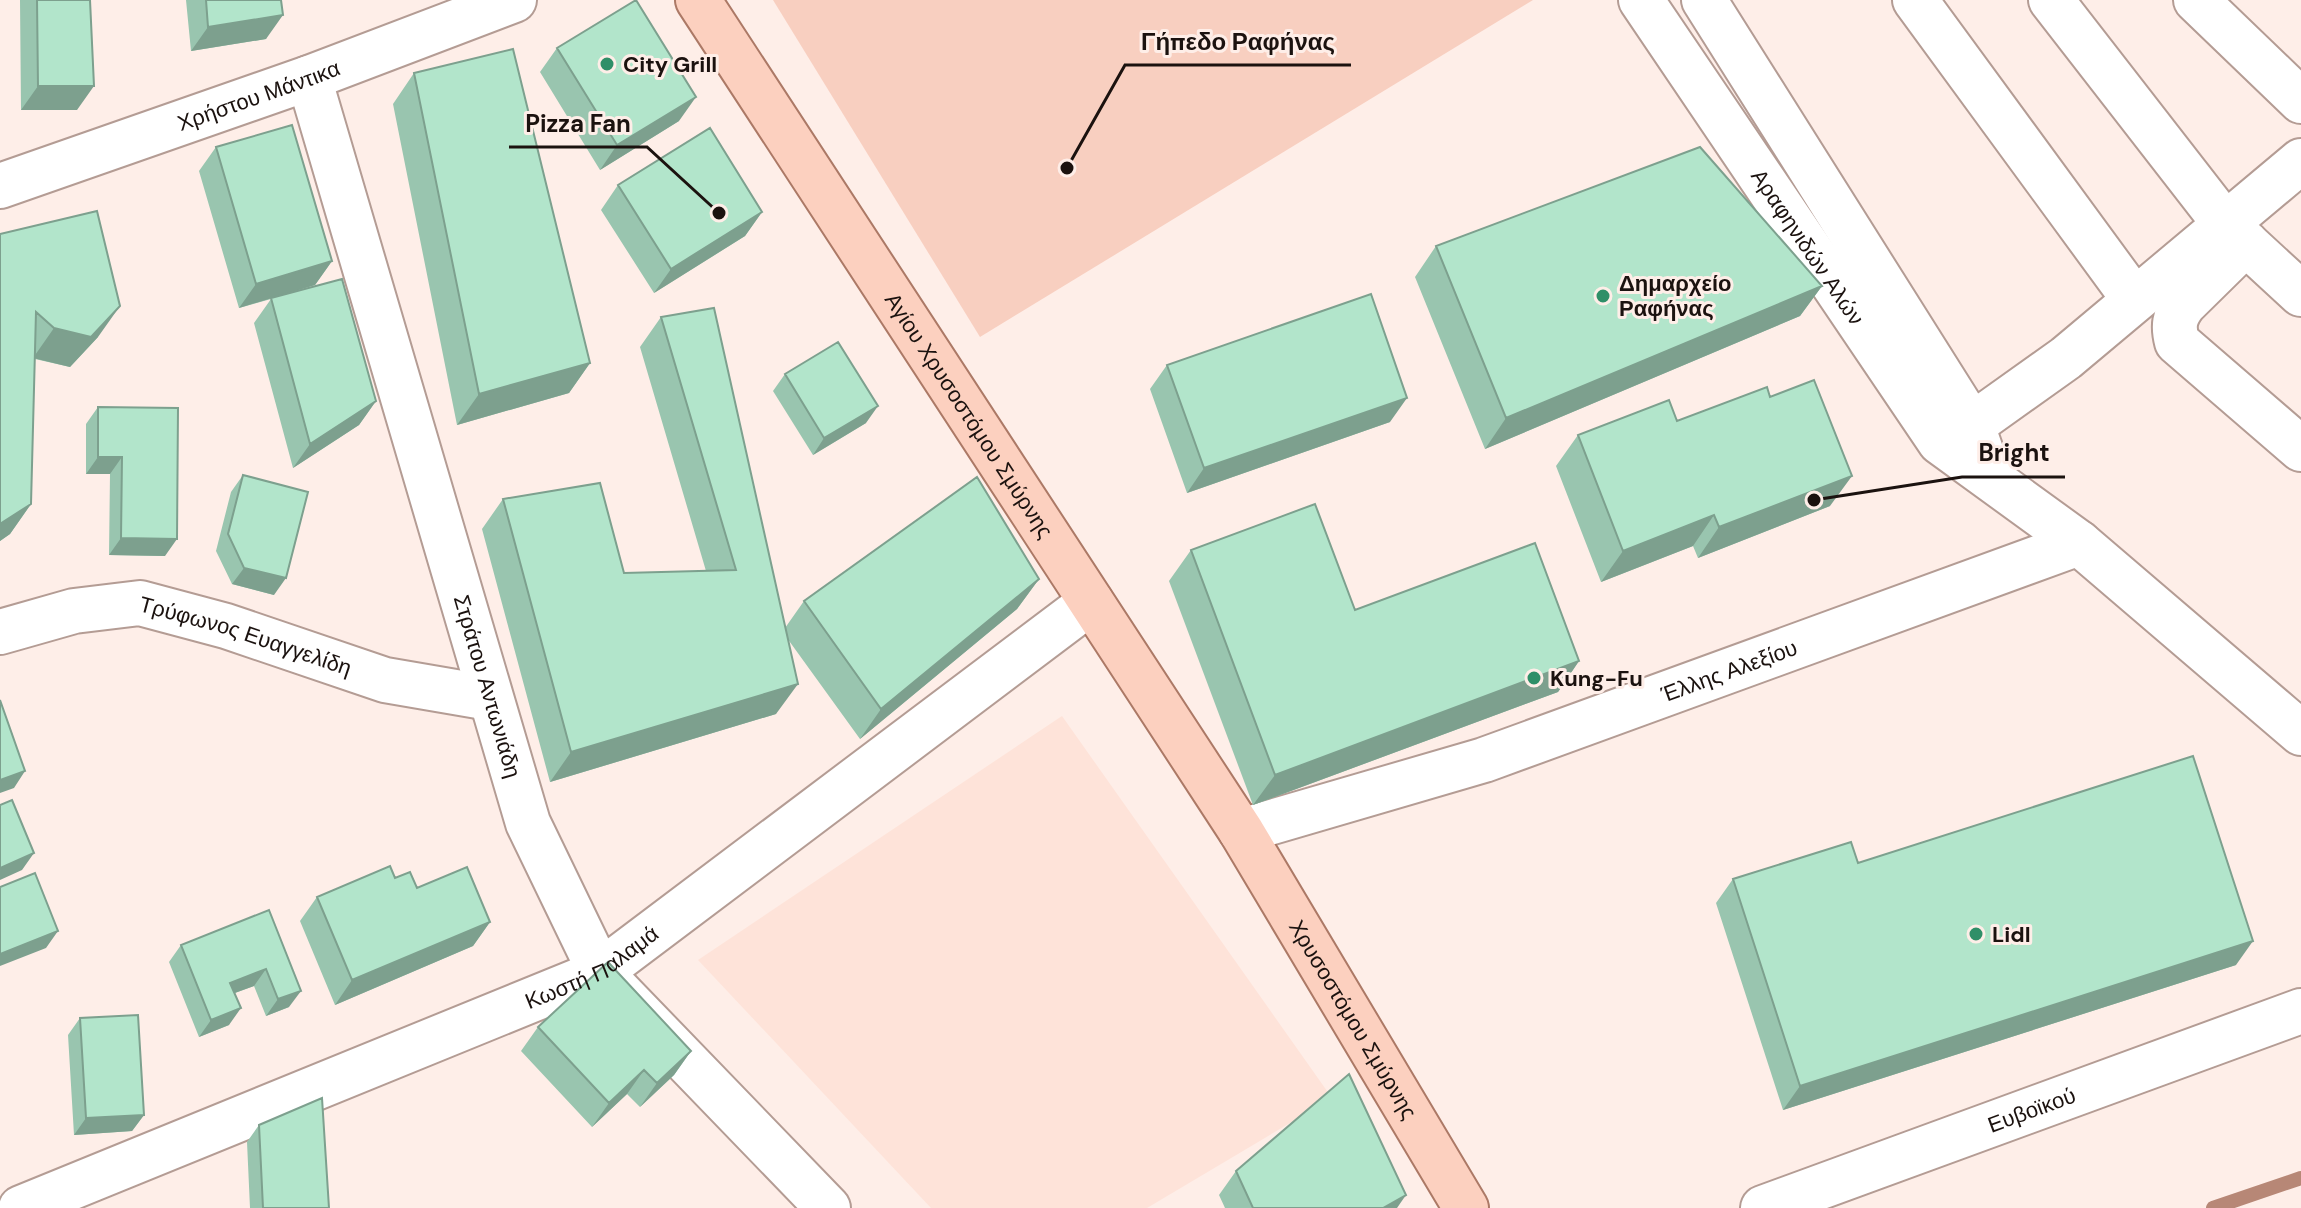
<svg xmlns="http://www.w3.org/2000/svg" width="2301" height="1208" font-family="'DM Sans',sans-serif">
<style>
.built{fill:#fee3d9}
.green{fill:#f8cfc0}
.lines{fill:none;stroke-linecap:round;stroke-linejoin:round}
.stream{stroke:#b78776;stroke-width:14}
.minor-casing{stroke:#b49c94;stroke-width:48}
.major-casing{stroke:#ac7966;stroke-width:48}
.minor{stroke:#fff;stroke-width:44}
.major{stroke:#fcd0bf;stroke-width:44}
.wall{fill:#99c5af}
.shaded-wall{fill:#7da08e}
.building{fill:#b2e5cb;stroke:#7da08e;stroke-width:2}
.poi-dot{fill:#2f8f68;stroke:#feeee8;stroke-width:3}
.labels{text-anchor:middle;stroke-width:6;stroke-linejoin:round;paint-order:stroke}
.poi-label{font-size:22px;font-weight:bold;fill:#1b120f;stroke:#feeee8;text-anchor:start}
.street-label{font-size:22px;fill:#1b120f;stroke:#feeee8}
.leader{fill:none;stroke:#1b120f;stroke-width:3}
.callout-dot{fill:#1b120f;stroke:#feeee8;stroke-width:3}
.callout-label{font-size:24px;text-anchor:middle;font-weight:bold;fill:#1b120f;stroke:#feeee8;stroke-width:6;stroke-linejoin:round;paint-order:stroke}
</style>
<rect width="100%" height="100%" fill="#feeee8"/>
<path class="built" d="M 1062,716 L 1332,1098 L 1147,1208 L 931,1208 L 698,960 Z"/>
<path class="green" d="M 773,0 L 1533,0 L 980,337 Z"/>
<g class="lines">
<path class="stream" d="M 2213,1208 L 2301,1178"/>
<defs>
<g id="minor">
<path id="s1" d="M 1641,0 L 1940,442 L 2079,543 L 2301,733"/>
<path d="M 1704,0 L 1972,425 L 1990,477"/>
<path d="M 1915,0 L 2134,299"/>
<path d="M 2051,0 L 2225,224 L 2301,294"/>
<path d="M 2196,0 L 2301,101"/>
<path id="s2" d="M 309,78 L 528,823 L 600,972 L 828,1208"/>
<path id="s3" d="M 0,186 L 309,78 L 514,0"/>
<path d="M 2246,243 L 2184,304 C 2174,317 2173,326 2177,342 L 2301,449"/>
<path d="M 1972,425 L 2066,358 L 2301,161"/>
<path id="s4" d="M 0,632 L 74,611 L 140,603 L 226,626 L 385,680 L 490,698"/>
<path id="s5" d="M 1241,831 L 1484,760 L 2079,543"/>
<path id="s6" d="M 21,1208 L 600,972 L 1091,602"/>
<path id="s7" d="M 1763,1208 L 2301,1011"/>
</g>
<g id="major">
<path id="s8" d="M 698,0 L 1241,831 L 1466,1208"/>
</g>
</defs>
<use href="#minor" class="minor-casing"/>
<use href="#major" class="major-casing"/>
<use href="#minor" class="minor"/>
<use href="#major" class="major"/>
</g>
<path class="wall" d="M 20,0 L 90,0 L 77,110 L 21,110 Z
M 186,0 L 281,0 L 266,39 L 191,51 Z
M 557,48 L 679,121 L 600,170 L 540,72 Z
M 414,73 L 590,363 L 569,393 L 457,425 L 393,104 Z
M 216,147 L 332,261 L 315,285 L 281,296 L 376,401 L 359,425 L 293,468 L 254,323 L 271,299 L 239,308 L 199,171 Z
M 618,185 L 762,212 L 745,236 L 654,293 L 601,210 Z
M 0,234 L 98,337 L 70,367 L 35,359 L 31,504 L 10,534 L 0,541 Z
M 1436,246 L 1822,286 L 1800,316 L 1485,449 L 1415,277 Z
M 661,317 L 785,628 L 804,601 L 1039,579 L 1017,609 L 860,739 L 787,638 L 776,714 L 550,782 L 482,529 L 503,499 L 624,573 L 706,571 L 640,347 Z
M 1167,365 L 1390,422 L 1187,493 L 1150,389 Z
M 785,374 L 866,423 L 813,455 L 773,391 Z
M 1770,397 L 1830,506 L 1698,558 L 1693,546 L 1601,582 L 1556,466 L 1578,435 L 1677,421 Z
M 98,407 L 178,408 L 165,556 L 109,555 L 110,474 L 86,474 L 86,424 Z
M 243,475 L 274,595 L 232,584 L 216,551 L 231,492 Z
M 1191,550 L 1355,610 L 1579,661 L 1558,692 L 1253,805 L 1169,581 Z
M 1858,863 L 2236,965 L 1783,1110 L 1716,903 L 1733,879 Z
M 395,878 L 490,922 L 473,946 L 335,1005 L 300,921 L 317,897 Z
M 269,910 L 289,1007 L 266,1016 L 254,986 L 235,993 L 229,1025 L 199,1037 L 169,962 L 181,945 Z
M 80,1018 L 144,1115 L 132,1131 L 74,1135 L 68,1035 Z
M 538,1027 L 691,1051 L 674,1075 L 640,1107 L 627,1094 L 592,1127 L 521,1051 Z
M 259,1125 L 329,1208 L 250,1208 L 247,1142 Z
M 1236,1171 L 1397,1208 L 1225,1208 L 1219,1195 Z"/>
<path class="shaded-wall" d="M 283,15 L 266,39 L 191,51 L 208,27 Z
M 38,86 L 94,86 L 77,110 L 21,110 Z
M 696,97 L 679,121 L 600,170 L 617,145 Z
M 762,212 L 745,236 L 654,293 L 671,269 Z
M 332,261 L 315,285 L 239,308 L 256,284 Z
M 1822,286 L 1800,316 L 1485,449 L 1506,418 Z
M 120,306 L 98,337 L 70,367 L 33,358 L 54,328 Z
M 590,363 L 569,393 L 457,425 L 479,394 Z
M 1407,398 L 1390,422 L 1187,493 L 1204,468 Z
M 376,401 L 359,425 L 293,468 L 310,444 Z
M 878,406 L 866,423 L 813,455 L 824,438 Z
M 98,457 L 122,457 L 110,474 L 86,474 Z
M 1852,476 L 1830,506 L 1698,558 L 1719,527 Z
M 31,504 L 10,534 L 0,541 L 0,524 Z
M 1714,515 L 1693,546 L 1601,582 L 1623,551 Z
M 121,538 L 177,539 L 165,556 L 109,555 Z
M 244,568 L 286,578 L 274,595 L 232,584 Z
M 1039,579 L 1017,609 L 860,739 L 881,709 Z
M 1579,661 L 1558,692 L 1253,805 L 1275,775 Z
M 798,684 L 776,714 L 550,782 L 571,752 Z
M 25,771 L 14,788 L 0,793 L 0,780 Z
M 34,853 L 22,870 L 0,880 L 0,868 Z
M 490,922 L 473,946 L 335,1005 L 352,980 Z
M 58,931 L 46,948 L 0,966 L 0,954 Z
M 2253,941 L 2236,965 L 1783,1110 L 1800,1086 Z
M 266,969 L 254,986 L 218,999 L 230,983 Z
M 301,991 L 289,1007 L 266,1016 L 278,999 Z
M 241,1008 L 229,1025 L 199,1037 L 211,1020 Z
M 691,1051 L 674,1075 L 640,1107 L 657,1083 Z
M 644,1070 L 627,1094 L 592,1127 L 609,1103 Z
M 144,1115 L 132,1131 L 74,1135 L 86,1118 Z
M 1406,1195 L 1397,1208 L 1383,1208 Z"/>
<path class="building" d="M 37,0 L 90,0 L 94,86 L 38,86 Z
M 206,0 L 281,0 L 283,15 L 208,27 Z
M 636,0 L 696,97 L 617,145 L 557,48 Z
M 513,49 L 590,363 L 479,394 L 414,73 Z
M 292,125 L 332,261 L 256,284 L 216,147 Z
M 710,128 L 762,212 L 671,269 L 618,185 Z
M 1700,147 L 1822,286 L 1506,418 L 1436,246 Z
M 97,211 L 120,306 L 91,337 L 54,328 L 36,312 L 31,504 L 0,524 L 0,234 Z
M 342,279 L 376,401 L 310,444 L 271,298 Z
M 1371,294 L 1407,398 L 1204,468 L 1167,365 Z
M 714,308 L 798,684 L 571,752 L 503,499 L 600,483 L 624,573 L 736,570 L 661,317 Z
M 838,342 L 878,406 L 824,438 L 785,374 Z
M 1814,380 L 1852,476 L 1719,527 L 1714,515 L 1623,551 L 1578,435 L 1669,400 L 1677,421 L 1767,387 L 1770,397 Z
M 98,407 L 178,408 L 177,539 L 121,538 L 122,457 L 98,457 Z
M 243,475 L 308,492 L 286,578 L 244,568 L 228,534 Z
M 977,477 L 1039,579 L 881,709 L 804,601 Z
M 1315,504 L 1355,610 L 1535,543 L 1579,661 L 1275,775 L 1191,550 Z
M 0,700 L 25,771 L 0,780 Z
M 2193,756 L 2253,941 L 1800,1086 L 1733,879 L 1851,842 L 1858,863 Z
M 12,800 L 34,853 L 0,868 L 0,805 Z
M 390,866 L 395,878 L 410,872 L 417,888 L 467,867 L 490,922 L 352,980 L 317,897 Z
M 35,873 L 58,931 L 0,954 L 0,887 Z
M 269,910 L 301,991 L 278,999 L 266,969 L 230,983 L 241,1008 L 211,1020 L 181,945 Z
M 608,962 L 691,1051 L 657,1083 L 644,1070 L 609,1103 L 538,1027 Z
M 138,1015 L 144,1115 L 86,1118 L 80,1018 Z
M 1349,1074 L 1406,1195 L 1383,1208 L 1253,1208 L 1236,1171 Z
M 322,1098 L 329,1208 L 263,1208 L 259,1125 Z"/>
<g class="poi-dot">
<circle cx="607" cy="64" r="8"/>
<circle cx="1603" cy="296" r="8"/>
<circle cx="1534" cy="678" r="8"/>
<circle cx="1976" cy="934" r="8"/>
</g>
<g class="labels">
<g class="poi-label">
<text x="623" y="72">City Grill</text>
<text x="1619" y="291">Δημαρχείο<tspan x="1619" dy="25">Ραφήνας</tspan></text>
<text x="1550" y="686">Kung-Fu</text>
<text x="1992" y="942">Lidl</text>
</g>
<g class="street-label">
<text dy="8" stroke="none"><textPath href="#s3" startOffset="274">Χρήστου Μάντικα</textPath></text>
<text dy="8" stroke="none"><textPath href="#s1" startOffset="298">Αραφηνιδών Αλών</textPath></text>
<text dy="8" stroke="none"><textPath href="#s8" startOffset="496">Αγίου Χρυσοστόμου Σμύρνης</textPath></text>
<text dy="8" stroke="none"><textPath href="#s4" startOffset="254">Τρύφωνος Ευαγγελίδη</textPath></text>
<text dy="8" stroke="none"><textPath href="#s5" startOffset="514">Έλλης Αλεξίου</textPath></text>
<text dy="8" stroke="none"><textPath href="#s2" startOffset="634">Στράτου Αντωνιάδη</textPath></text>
<text dy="8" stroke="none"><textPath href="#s6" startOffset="620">Κωστή Παλαμά</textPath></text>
<text dy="8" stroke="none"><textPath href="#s8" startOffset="1212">Χρυσοστόμου Σμύρνης</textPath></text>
<text dy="8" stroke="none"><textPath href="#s7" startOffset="286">Ευβοϊκού</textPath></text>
</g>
</g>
<path class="leader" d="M1067 168L1125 65H1351M719 213L647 147H509M1814 500L1962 477H2065"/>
<g class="callout-dot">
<circle cx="1067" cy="168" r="8"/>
<circle cx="719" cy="213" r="8"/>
<circle cx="1814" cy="500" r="8"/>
</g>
<g class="callout-label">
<text x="1238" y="50">Γήπεδο Ραφήνας</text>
<text x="578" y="132">Pizza Fan</text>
<text x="2014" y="461">Bright</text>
</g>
</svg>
